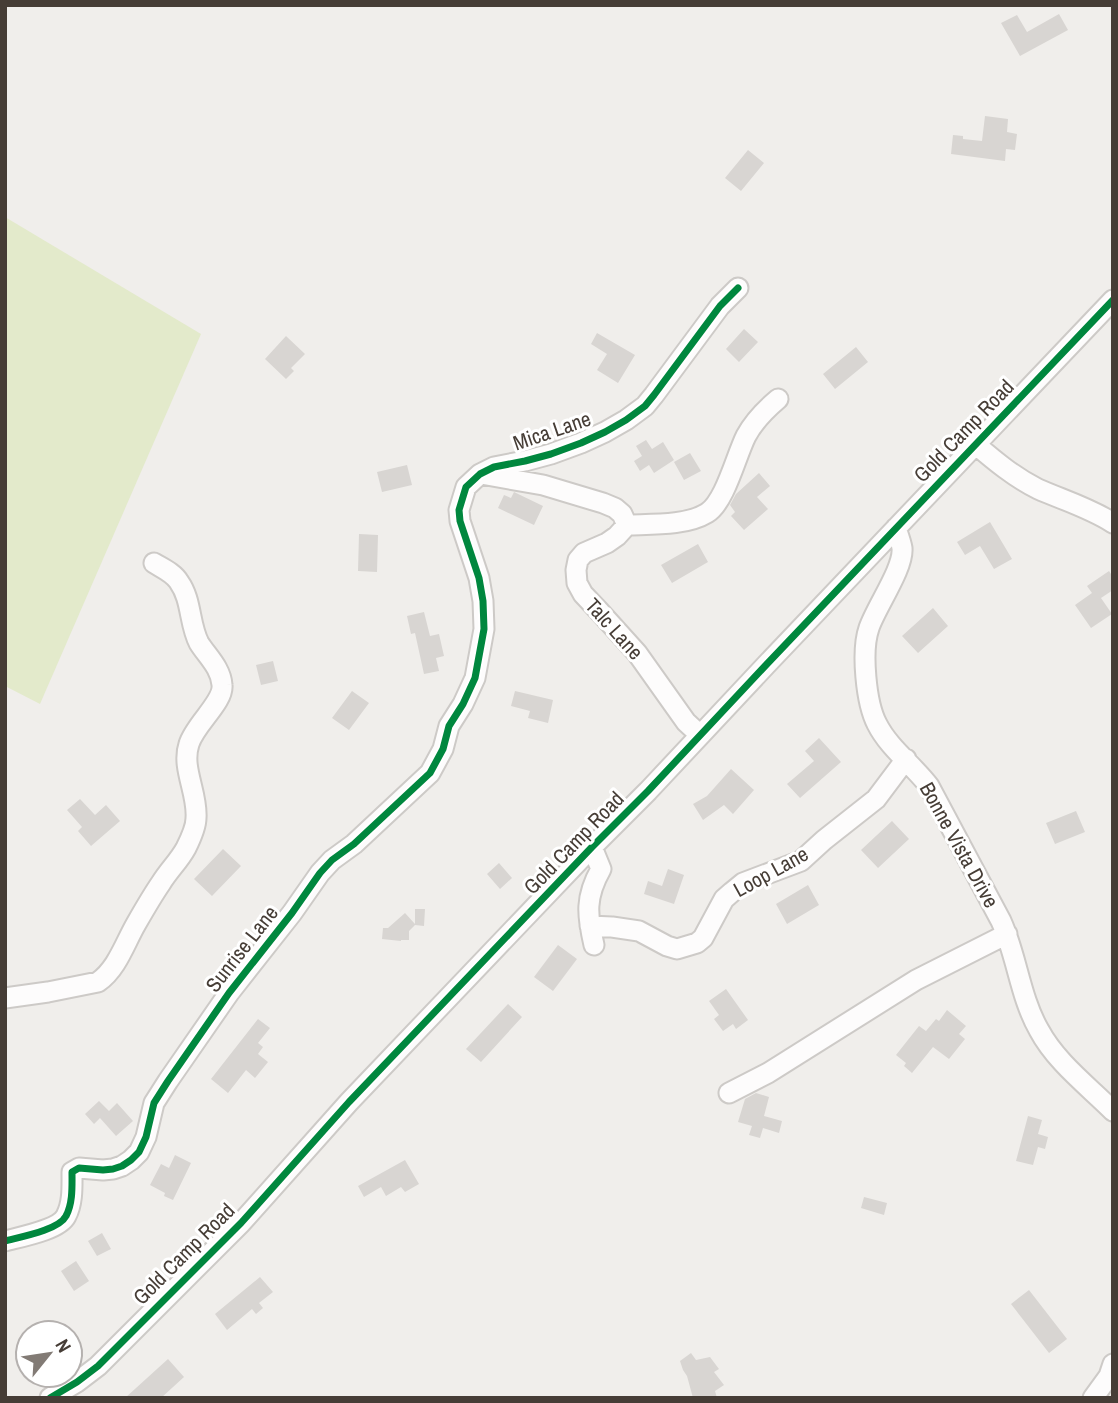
<svg xmlns="http://www.w3.org/2000/svg" width="1118" height="1403" font-family="'Archivo Narrow',sans-serif">
<style>
.green{fill:#e3eacb}
.building{fill:#d8d5d2}
.lines{fill:none;stroke-linecap:round;stroke-linejoin:round}
.minor-casing{stroke:#cdcac7;stroke-width:23}
.minor{stroke:#fdfcfc;stroke-width:19}
.cycleway-casing{stroke:#fff;stroke-width:11}
.cycleway{stroke:#00873e;stroke-width:7}
.labels{text-anchor:middle;stroke-width:6;stroke-linejoin:round;paint-order:stroke}
.street-label{font-size:21px;fill:#463d36;stroke:#fff}
</style>
<rect width="100%" height="100%" fill="#f0eeeb"/>
<path class="green" d="M 5,217 L 201,334 L 40,704 L 5,686 Z"/>
<path class="building" d="M 1059,14 L 1068,30 L 1020,56 L 1001,23 L 1017,15 L 1027,32 Z
M 985,116 L 1008,119 L 1007,132 L 1017,134 L 1015,150 L 1006,149 L 1005,161 L 951,154 L 953,135 L 963,136 L 963,139 L 982,141 Z
M 748,150 L 764,163 L 741,191 L 725,178 Z
M 744,329 L 758,342 L 739,362 L 726,349 Z
M 597,333 L 635,355 L 618,383 L 597,370 L 607,354 L 591,344 Z
M 286,336 L 305,354 L 291,368 L 294,371 L 286,379 L 265,359 Z
M 856,347 L 868,362 L 835,389 L 823,374 Z
M 646,440 L 652,449 L 663,442 L 674,460 L 654,473 L 649,465 L 640,471 L 634,461 L 642,456 L 636,446 Z
M 690,453 L 701,471 L 684,480 L 674,462 Z
M 407,465 L 412,485 L 382,492 L 377,472 Z
M 759,473 L 770,486 L 757,497 L 768,509 L 744,530 L 731,516 L 735,512 L 730,505 L 736,494 Z
M 514,492 L 543,506 L 534,525 L 498,508 L 504,495 L 511,498 Z
M 990,522 L 1012,559 L 994,569 L 980,546 L 965,555 L 957,542 Z
M 359,534 L 378,535 L 377,572 L 358,571 Z
M 698,544 L 708,562 L 672,583 L 661,565 Z
M 1109,571 L 1113,577 L 1113,590 L 1101,598 L 1112,614 L 1091,628 L 1075,605 L 1092,593 L 1087,586 Z
M 933,608 L 948,626 L 918,653 L 902,636 Z
M 424,612 L 430,636 L 439,634 L 444,656 L 436,658 L 439,671 L 424,674 L 415,633 L 411,634 L 407,616 Z
M 273,661 L 278,681 L 261,685 L 256,665 Z
M 352,691 L 369,703 L 349,730 L 332,718 Z
M 515,691 L 553,700 L 548,723 L 528,718 L 530,711 L 511,706 Z
M 819,738 L 841,762 L 800,798 L 787,784 L 814,761 L 805,751 Z
M 731,769 L 754,790 L 733,814 L 724,805 L 703,820 L 693,804 L 707,796 Z
M 80,799 L 95,815 L 106,805 L 120,821 L 91,846 L 78,831 L 82,827 L 67,810 Z
M 1076,811 L 1085,832 L 1055,844 L 1046,823 Z
M 892,821 L 909,839 L 878,868 L 861,850 Z
M 223,849 L 241,866 L 212,896 L 194,879 Z
M 499,863 L 512,878 L 500,889 L 487,874 Z
M 668,869 L 684,875 L 674,904 L 644,894 L 648,881 L 662,886 Z
M 808,885 L 819,905 L 787,924 L 776,904 Z
M 415,909 L 425,909 L 424,926 L 415,925 L 409,931 L 409,940 L 401,940 L 401,941 L 382,939 L 383,928 L 388,928 L 405,913 L 415,924 Z
M 558,945 L 577,959 L 553,991 L 534,977 Z
M 726,989 L 748,1020 L 736,1029 L 733,1024 L 723,1031 L 714,1019 L 719,1015 L 709,1001 Z
M 508,1004 L 522,1017 L 481,1062 L 466,1049 Z
M 947,1010 L 966,1026 L 959,1034 L 965,1039 L 949,1059 L 933,1047 L 912,1073 L 904,1066 L 906,1063 L 896,1055 L 919,1026 L 926,1031 L 936,1019 L 939,1021 Z
M 258,1019 L 270,1028 L 258,1043 L 263,1047 L 258,1054 L 268,1062 L 255,1078 L 246,1070 L 228,1093 L 211,1079 Z
M 756,1093 L 769,1097 L 764,1116 L 782,1121 L 779,1133 L 763,1128 L 760,1138 L 749,1135 L 752,1126 L 738,1122 L 745,1099 Z
M 99,1101 L 109,1111 L 117,1103 L 133,1121 L 116,1136 L 100,1118 L 94,1124 L 85,1114 Z
M 1028,1116 L 1042,1120 L 1038,1134 L 1048,1137 L 1045,1149 L 1038,1147 L 1033,1165 L 1016,1161 Z
M 175,1155 L 191,1163 L 173,1200 L 164,1196 L 165,1193 L 150,1185 L 161,1164 L 169,1168 Z
M 405,1160 L 419,1184 L 405,1192 L 401,1187 L 386,1196 L 381,1187 L 364,1197 L 358,1186 Z
M 864,1197 L 887,1203 L 884,1215 L 861,1208 Z
M 102,1233 L 111,1249 L 97,1256 L 88,1241 Z
M 76,1261 L 89,1281 L 74,1291 L 61,1271 Z
M 260,1277 L 273,1292 L 259,1303 L 263,1308 L 256,1314 L 252,1309 L 227,1330 L 215,1314 Z
M 1029,1290 L 1067,1339 L 1049,1353 L 1011,1304 Z
M 691,1353 L 696,1360 L 710,1357 L 719,1369 L 714,1372 L 724,1385 L 715,1391 L 717,1398 L 693,1398 L 687,1376 L 683,1370 L 680,1361 Z
M 168,1359 L 184,1377 L 161,1398 L 125,1398 Z"/>
<g class="lines">
<defs>
<path id="minor" d="M 975,444 C 995,461 1014,477 1038,489 C 1063,500 1090,508 1113,523
M 481,474 L 543,485 L 603,503 L 615,508 L 622,514 L 627,525
M 627,525 L 617,536 L 607,543 L 584,553 L 578,560 L 576,570 L 577,583 L 583,594 L 600,612 L 637,653 L 686,722 L 700,735
M 627,525 C 651,524 686,526 707,513 C 725,502 736,456 746,436 C 754,421 765,410 778,399
M 896,528 C 898,534 901,542 902,548 C 904,568 876,607 869,628 C 861,651 866,703 877,724 C 889,748 913,765 929,786 L 1001,921 C 1017,956 1020,997 1039,1030 C 1056,1062 1088,1086 1113,1111
M 592,847 L 601,869 C 585,897 587,915 594,945
M 590,926 L 612,927 L 639,931 L 667,946 L 677,949 L 697,943 L 703,938 L 724,899 L 732,892 L 743,883 L 801,861 L 824,840 L 876,799 L 906,759
M 5,998 L 48,992 L 98,982 C 117,969 125,943 136,924 C 144,910 152,896 161,883 C 169,870 179,861 186,848 C 190,840 196,827 196,818 C 198,793 181,768 189,744 C 195,724 224,702 222,685 C 221,668 207,656 199,643 C 189,624 192,600 179,582 C 174,573 162,568 154,563
M 729,1093 L 768,1073 L 916,980 L 1007,934
M 5,1241 C 20,1237 59,1230 66,1216 C 73,1203 72,1186 72,1172 L 79,1168 L 103,1170 L 113,1169 L 122,1166 L 131,1160 L 139,1152 L 146,1137 L 154,1103 L 168,1081 L 229,993 L 292,913 L 320,873 L 332,860 L 354,844 L 430,773 L 443,749 L 449,726 L 463,704 L 475,678 L 484,629 L 483,601 L 479,578 L 460,521 L 459,510 L 466,487 L 480,474 L 494,467 L 525,461 L 551,454 L 581,443 L 605,432 L 626,420 L 645,406 L 654,395 L 720,306 L 738,288
M 50,1398 L 77,1382 L 98,1366 L 241,1223 L 349,1102 L 592,847 L 648,791 L 766,665 L 1113,300
M 1093,1398 L 1109,1376 L 1113,1364"/>
</defs>
<use href="#minor" class="minor-casing"/>
<use href="#minor" class="minor"/>
<defs>
<path id="cycleway" d="M 5,1241 C 20,1237 59,1230 66,1216 C 73,1203 72,1186 72,1172 L 79,1168 L 103,1170 L 113,1169 L 122,1166 L 131,1160 L 139,1152 L 146,1137 L 154,1103 L 168,1081 L 229,993 L 292,913 L 320,873 L 332,860 L 354,844 L 430,773 L 443,749 L 449,726 L 463,704 L 475,678 L 484,629 L 483,601 L 479,578 L 460,521 L 459,510 L 466,487 L 480,474 L 494,467 L 525,461 L 551,454 L 581,443 L 605,432 L 626,420 L 645,406 L 654,395 L 720,306 L 738,288
M 50,1398 L 77,1382 L 98,1366 L 241,1223 L 349,1102 L 592,847 L 648,791 L 766,665 L 1113,300"/>
</defs>
<use href="#cycleway" class="cycleway-casing"/>
<use href="#cycleway" class="cycleway"/>
</g>
<g class="labels">
<g class="street-label">
<text transform="translate(552 431) rotate(-19)" y="7">Mica Lane</text>
<text transform="translate(964 431) rotate(-46)" y="7">Gold Camp Road</text>
<text transform="translate(614 629) rotate(48)" y="7">Talc Lane</text>
<text transform="translate(574 843) rotate(-46)" y="7">Gold Camp Road</text>
<text transform="translate(959 845) rotate(61)" y="7">Bonne Vista Drive</text>
<text transform="translate(771 872) rotate(-29)" y="7">Loop Lane</text>
<text transform="translate(242 949) rotate(-52)" y="7">Sunrise Lane</text>
<text transform="translate(184 1254) rotate(-45)" y="7">Gold Camp Road</text>
</g>
</g>
<rect width="1118" height="1403" fill="none" stroke="#463d36" stroke-width="14"/>
<g transform="translate(49 1354) rotate(60)"><circle r="33" fill="#ffffff" stroke="#b5b1af" stroke-width="2"/>
<path d="M0-5L12 26L0 18L-12 26Z" fill="#827b75"/>
<text y="-10" font-size="19" font-weight="bold" text-anchor="middle" fill="#463d36">N</text>
</g>
</svg>
